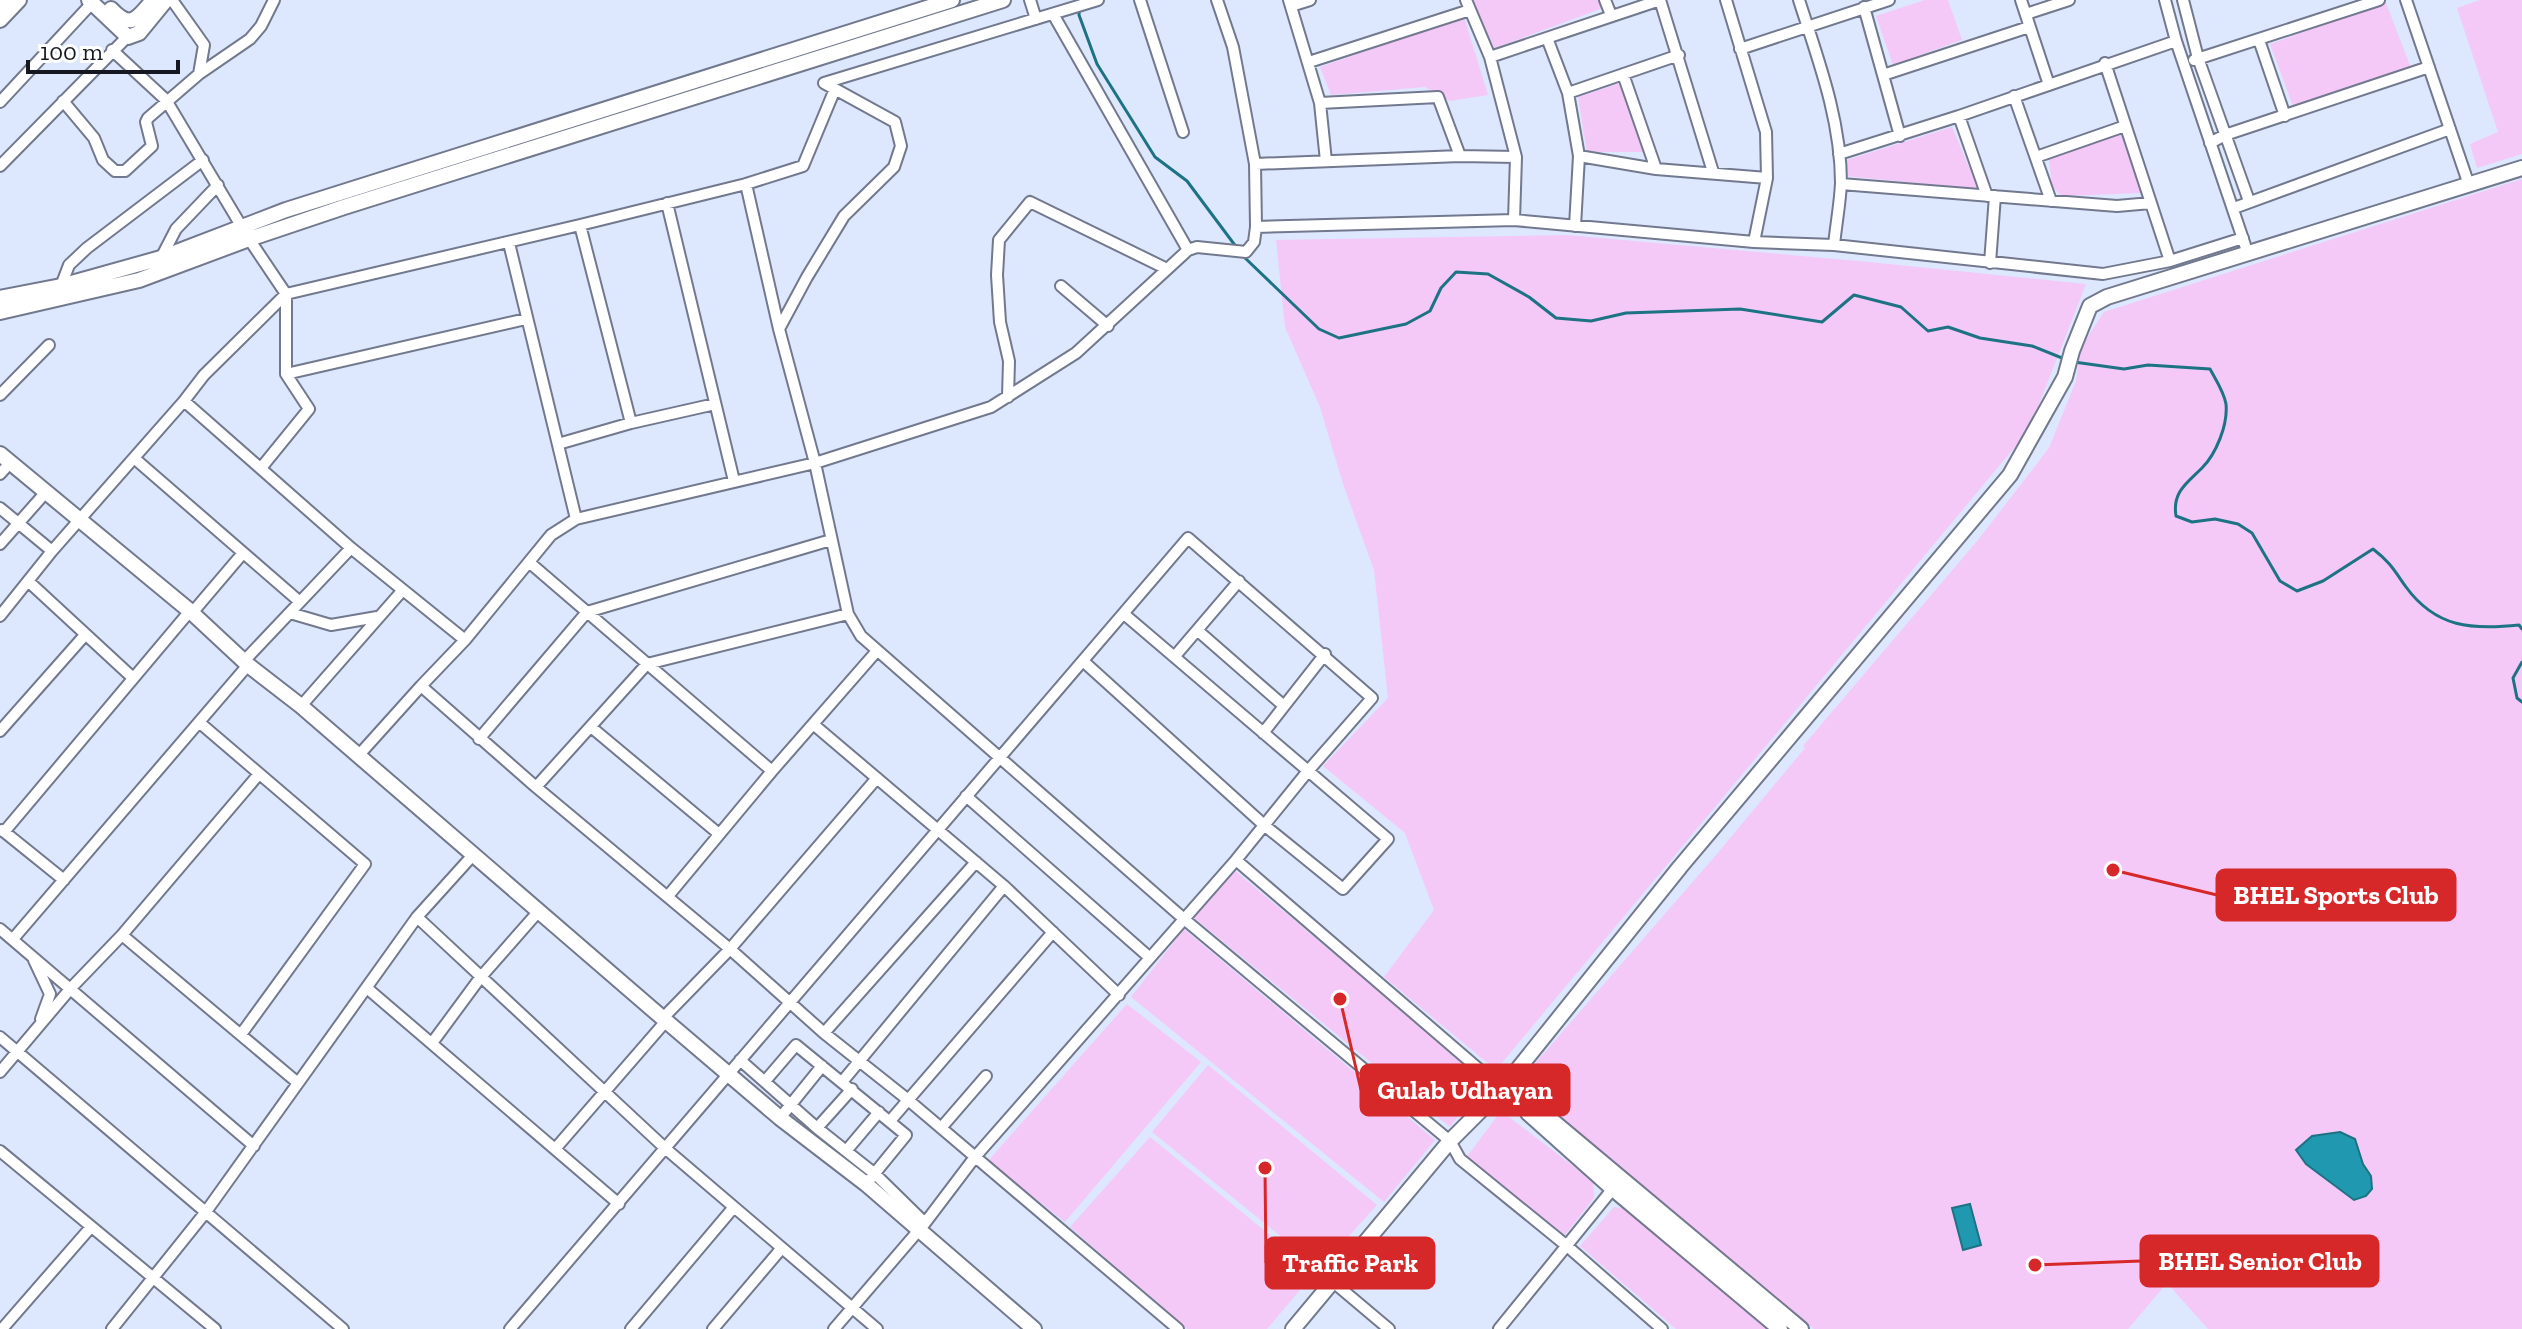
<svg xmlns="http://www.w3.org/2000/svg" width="2522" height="1329" font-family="'Zilla Slab',serif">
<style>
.green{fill:#f4c9f8}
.water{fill:#2098af;stroke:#1d7284;stroke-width:2}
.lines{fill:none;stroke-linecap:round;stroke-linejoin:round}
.stream{stroke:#1d7284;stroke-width:3}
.street-casing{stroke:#72798e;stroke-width:14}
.secondary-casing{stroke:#72798e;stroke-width:18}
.street{stroke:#fff;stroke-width:10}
.secondary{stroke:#fff;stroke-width:14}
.leader{fill:none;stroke:#d62828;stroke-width:3}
.callout-dot{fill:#d62828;stroke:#fff;stroke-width:3}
.callout{fill:#d62828;stroke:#d62828;stroke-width:3}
.callout-label{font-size:26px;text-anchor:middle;font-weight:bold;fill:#fff}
</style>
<rect width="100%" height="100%" fill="#dde7fe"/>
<path class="green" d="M 1473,0 L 1600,0 L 1603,8 L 1492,49 Z
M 1925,0 L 1948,0 L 1962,40 L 1893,65 L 1876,16 Z
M 2480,0 L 2522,0 L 2522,154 L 2477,168 L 2470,144 L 2498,132 L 2457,8 Z
M 2386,3 L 2411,68 L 2293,106 L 2270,44 Z
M 1464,17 L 1488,95 L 1450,101 L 1425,87 L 1331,95 L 1320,67 Z
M 1620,83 L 1643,151 L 1646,152 L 1587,152 L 1578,97 Z
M 1952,127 L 1978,189 L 1845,176 L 1847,160 Z
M 2121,134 L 2141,193 L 2062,196 L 2052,187 L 2049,159 Z
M 2522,179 L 2522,1329 L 2208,1329 L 2167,1283 L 2128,1329 L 1814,1329 L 1523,1088 L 1532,1067 L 1716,855 L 1805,748 L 1803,746 L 1978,540 L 2049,448 L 2076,381 L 2081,347 L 2104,312 Z
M 1567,235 L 1869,262 L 2086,284 L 2029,430 L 1496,1070 L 1384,977 L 1434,910 L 1405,833 L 1323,766 L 1388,698 L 1374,570 L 1343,484 L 1320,407 L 1285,327 L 1276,240 Z
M 1234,870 L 1485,1080 L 1450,1127 L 1193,917 Z
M 1184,929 L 1435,1140 L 1384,1202 L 1131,997 Z
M 1127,1004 L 1201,1062 L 1065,1222 L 988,1161 Z
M 1208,1065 L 1377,1205 L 1320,1268 L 1152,1132 Z
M 1501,1111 L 1593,1181 L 1594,1198 L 1565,1235 L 1466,1158 Z
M 1150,1137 L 1315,1272 L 1267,1329 L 1187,1329 L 1070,1227 Z
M 1614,1207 L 1627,1209 L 1771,1329 L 1676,1329 L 1580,1246 Z"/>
<path class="water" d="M 2340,1132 L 2355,1139 L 2363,1164 L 2371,1176 L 2372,1189 L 2366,1196 L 2354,1200 L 2306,1164 L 2296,1150 L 2312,1136 Z
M 1970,1204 L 1981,1245 L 1963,1250 L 1952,1208 Z"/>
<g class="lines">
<path class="stream" d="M 1080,0 L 1079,15 L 1097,64 L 1155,157 L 1187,181 L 1237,248
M 1244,257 L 1319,329 L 1339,338 L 1406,324 L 1430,311 L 1441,288 L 1456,272 L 1488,274 L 1529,297 L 1556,318 L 1591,321 L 1626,313 L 1740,309 L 1822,322 L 1854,295 L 1901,307 L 1928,331 L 1948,327 L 1980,338 L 2032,346 L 2067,360
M 2074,362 L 2124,369 L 2148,365 L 2210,369 C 2216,380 2224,392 2226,404 C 2228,425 2216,454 2202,468 C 2187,483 2172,492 2176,516 L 2192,522 L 2215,519 L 2238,524 L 2252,533 L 2280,581 L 2297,591 L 2323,581 L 2373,549 C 2390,562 2394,570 2406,587 C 2436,628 2472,630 2519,625 L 2522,629
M 2522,662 L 2513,678 L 2517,698 L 2522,702"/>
<defs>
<path id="street" d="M 172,0 L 204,45 L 199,74
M 1030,0 L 1036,19
M 1140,0 L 1183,132
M 1289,0 L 1320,103 L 1326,161
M 1466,0 L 1490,57 L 1516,157 L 1514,220
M 1605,0 L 1611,15
M 1660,0 L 1713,172
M 1726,0 L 1766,132 L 1767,178 L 1754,242
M 1799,0 C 1818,59 1841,120 1841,183 C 1840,204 1836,225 1834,245
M 2021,0 L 2049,85
M 2165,0 L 2176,41 L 2248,254
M 2183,0 L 2198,58 L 2249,201
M 2406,0 L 2469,185
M 1291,6 L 1310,0
M 1864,7 L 1900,136
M 1053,14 L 1188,250
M 2026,14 L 2069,0
M 1547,38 L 1568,93 L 1579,156 L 1575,226
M 2259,40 L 2285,116
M 1740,49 L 1889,0
M 112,50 L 166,100 L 249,239 L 286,294 L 286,374
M 1490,57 L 1660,0
M 2194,60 L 2379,0
M 1309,62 L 1470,10
M 2105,63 L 2170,261
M 1623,74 L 1656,169
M 1883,75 L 2029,27
M 824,83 L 1098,0
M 1568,93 L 1679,55
M 2014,96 L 2051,201
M 63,101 L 94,138 L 103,160 L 115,171 L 125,171 L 152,146 L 146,122 L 148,118 L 199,74 L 250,39 L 261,26 L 274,0
M 0,102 L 92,3
M 1320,103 L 1438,97 L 1460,156
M 1959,116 L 1987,196
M 2210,143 L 2225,135 L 2429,67
M 1839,154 L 1959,116 L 2176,41
M 1579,156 L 1656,169 L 1767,178
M 2036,157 L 2125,126
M 1255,164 L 1460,156 L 1516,157
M 0,166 L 130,34
M 746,184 L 779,329 L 815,463 L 848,614 L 861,636 L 1184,919 L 1450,1141 L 1460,1159 L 1567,1246 L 1662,1329
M 1841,184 L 2117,206 L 2151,203
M 667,203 L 734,481
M 2234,208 L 2450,129
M 580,225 L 631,423
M 1256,227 L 1514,220 L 1754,242 L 1834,245 L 2103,274 L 2170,261 L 2243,238
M 509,243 L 576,519
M 161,258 L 176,229 L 218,185
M 1990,263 L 1995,196
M 61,286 L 69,265 L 87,248 L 203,160
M 1061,286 L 1108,326
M 779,329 L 807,277 L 844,216 L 894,167 L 901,146 L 895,122 L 824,83
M 0,395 L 49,345
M 1008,397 L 1009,361 L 1000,322 L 997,275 L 999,240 L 1030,202 L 1167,269
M 184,401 L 351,548 L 465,640
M 558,444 L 631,423 L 715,404
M 134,458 L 300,602
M 261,468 L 309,409 L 286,374 L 526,319
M 0,474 L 10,463
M 0,508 L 52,551
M 0,544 L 46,492
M 530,563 L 772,771
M 28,581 L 133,678
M 192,613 L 243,553
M 290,613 L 331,625 L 377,617
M 0,616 L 52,551 L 184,401 L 204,375 L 286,294 L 580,225 L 746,184 L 803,166 L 835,89
M 1197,630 L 1284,706
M 1175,656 L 1239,581
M 245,660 L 351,548
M 1083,661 L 1264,825 L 1343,889 L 1388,839 L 1124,614
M 301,706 L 402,591
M 200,723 L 365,864 L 242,1033
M 813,724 L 1004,886 L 1119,995
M 591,727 L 719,834
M 0,731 L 85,635
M 1263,733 L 1325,654
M 479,739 L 587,612 L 831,540
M 358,756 L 421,686
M 536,787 L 647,664 L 848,614
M 966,796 L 1149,957
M 2,830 L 64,880
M 4,832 L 190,611
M 1236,860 L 1502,1089
M 668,896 L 772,771 L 876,652
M 417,917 L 666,1149 L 877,1329
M 0,929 L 254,1146
M 122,935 L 298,1083
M 13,939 L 248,665
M 34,960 L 50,994 L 41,1019
M 368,989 L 619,1204
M 663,1018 L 730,949 L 877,778
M 824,1033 L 976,862
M 0,1037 L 343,1329
M 432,1043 L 480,978 L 538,912
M 740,1060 L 817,1128 L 875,1174 L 925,1223
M 0,1072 L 71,988 L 122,935 L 259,774
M 766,1080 L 796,1045 L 906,1135 L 866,1184
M 842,1082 L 1004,886
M 780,1118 L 822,1066
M 890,1121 L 1053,932
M 817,1128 L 852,1089
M 941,1128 L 986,1076
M 555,1149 L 666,1021
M 0,1151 L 215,1329
M 846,1151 L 879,1112
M 1332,1281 L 1389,1329
M 2,1329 L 91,1227
M 112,1329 L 205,1213 L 417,917 L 473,855
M 510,1329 L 1188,538 L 1372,698 L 1308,771 L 1236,860 L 975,1157 L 925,1223 L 834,1329
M 631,1329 L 734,1207
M 713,1329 L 781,1249
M 1178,1329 L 907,1099 L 824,1033 L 730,949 L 536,787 L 421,686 L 465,640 L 551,535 L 576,519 L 815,463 L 991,407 L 1076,353 L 1188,250 L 1197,247 L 1246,252 L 1254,242 L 1256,227 L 1255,164 L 1233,47 L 1217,0
M 1499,1329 L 1615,1186"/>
<path id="secondary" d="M 89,0 L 128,37 L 139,33 L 166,0
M 0,4 L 4,0
M 111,9 C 131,30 137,19 153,0
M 0,20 L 19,0
M 0,298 L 61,286 L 161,258 L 286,210 L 952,0
M 0,312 L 139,280 L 249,239 L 344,207 L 1003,0
M 0,454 L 190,611 L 248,665 L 301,706 L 666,1021 L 780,1118 L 866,1184 L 1034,1329
M 1506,1082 L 1801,1329
M 1528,1113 L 1612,1188 L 1780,1329
M 1293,1329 L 1450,1141 L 1502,1089 L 1680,867 L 2010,475 L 2065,377 L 2072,351 L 2090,306 L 2107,297 L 2522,168"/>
</defs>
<use href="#street" class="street-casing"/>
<use href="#secondary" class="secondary-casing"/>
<use href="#street" class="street"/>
<use href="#secondary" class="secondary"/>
</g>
<path class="leader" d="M2113 870L2217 895M1340 999L1361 1090M2035 1265L2141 1261M1265 1168L1266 1263"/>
<g class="callout-dot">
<circle cx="2113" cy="870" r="8"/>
<circle cx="1340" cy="999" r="8"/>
<circle cx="2035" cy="1265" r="8"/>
<circle cx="1265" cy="1168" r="8"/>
</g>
<g class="callout">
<rect x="2217" y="870" width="238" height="50" rx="8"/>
<rect x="1361" y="1065" width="208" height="50" rx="8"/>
<rect x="2141" y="1236" width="237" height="50" rx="8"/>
<rect x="1266" y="1238" width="168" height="50" rx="8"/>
</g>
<g class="callout-label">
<text x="2336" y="904">BHEL Sports Club</text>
<text x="1465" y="1099">Gulab Udhayan</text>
<text x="2260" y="1270">BHEL Senior Club</text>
<text x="1350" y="1272">Traffic Park</text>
</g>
<path d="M28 60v12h150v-12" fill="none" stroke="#151820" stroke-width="4"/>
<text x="40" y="60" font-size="24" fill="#151820" stroke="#ffffff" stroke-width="6" paint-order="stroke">100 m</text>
</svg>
